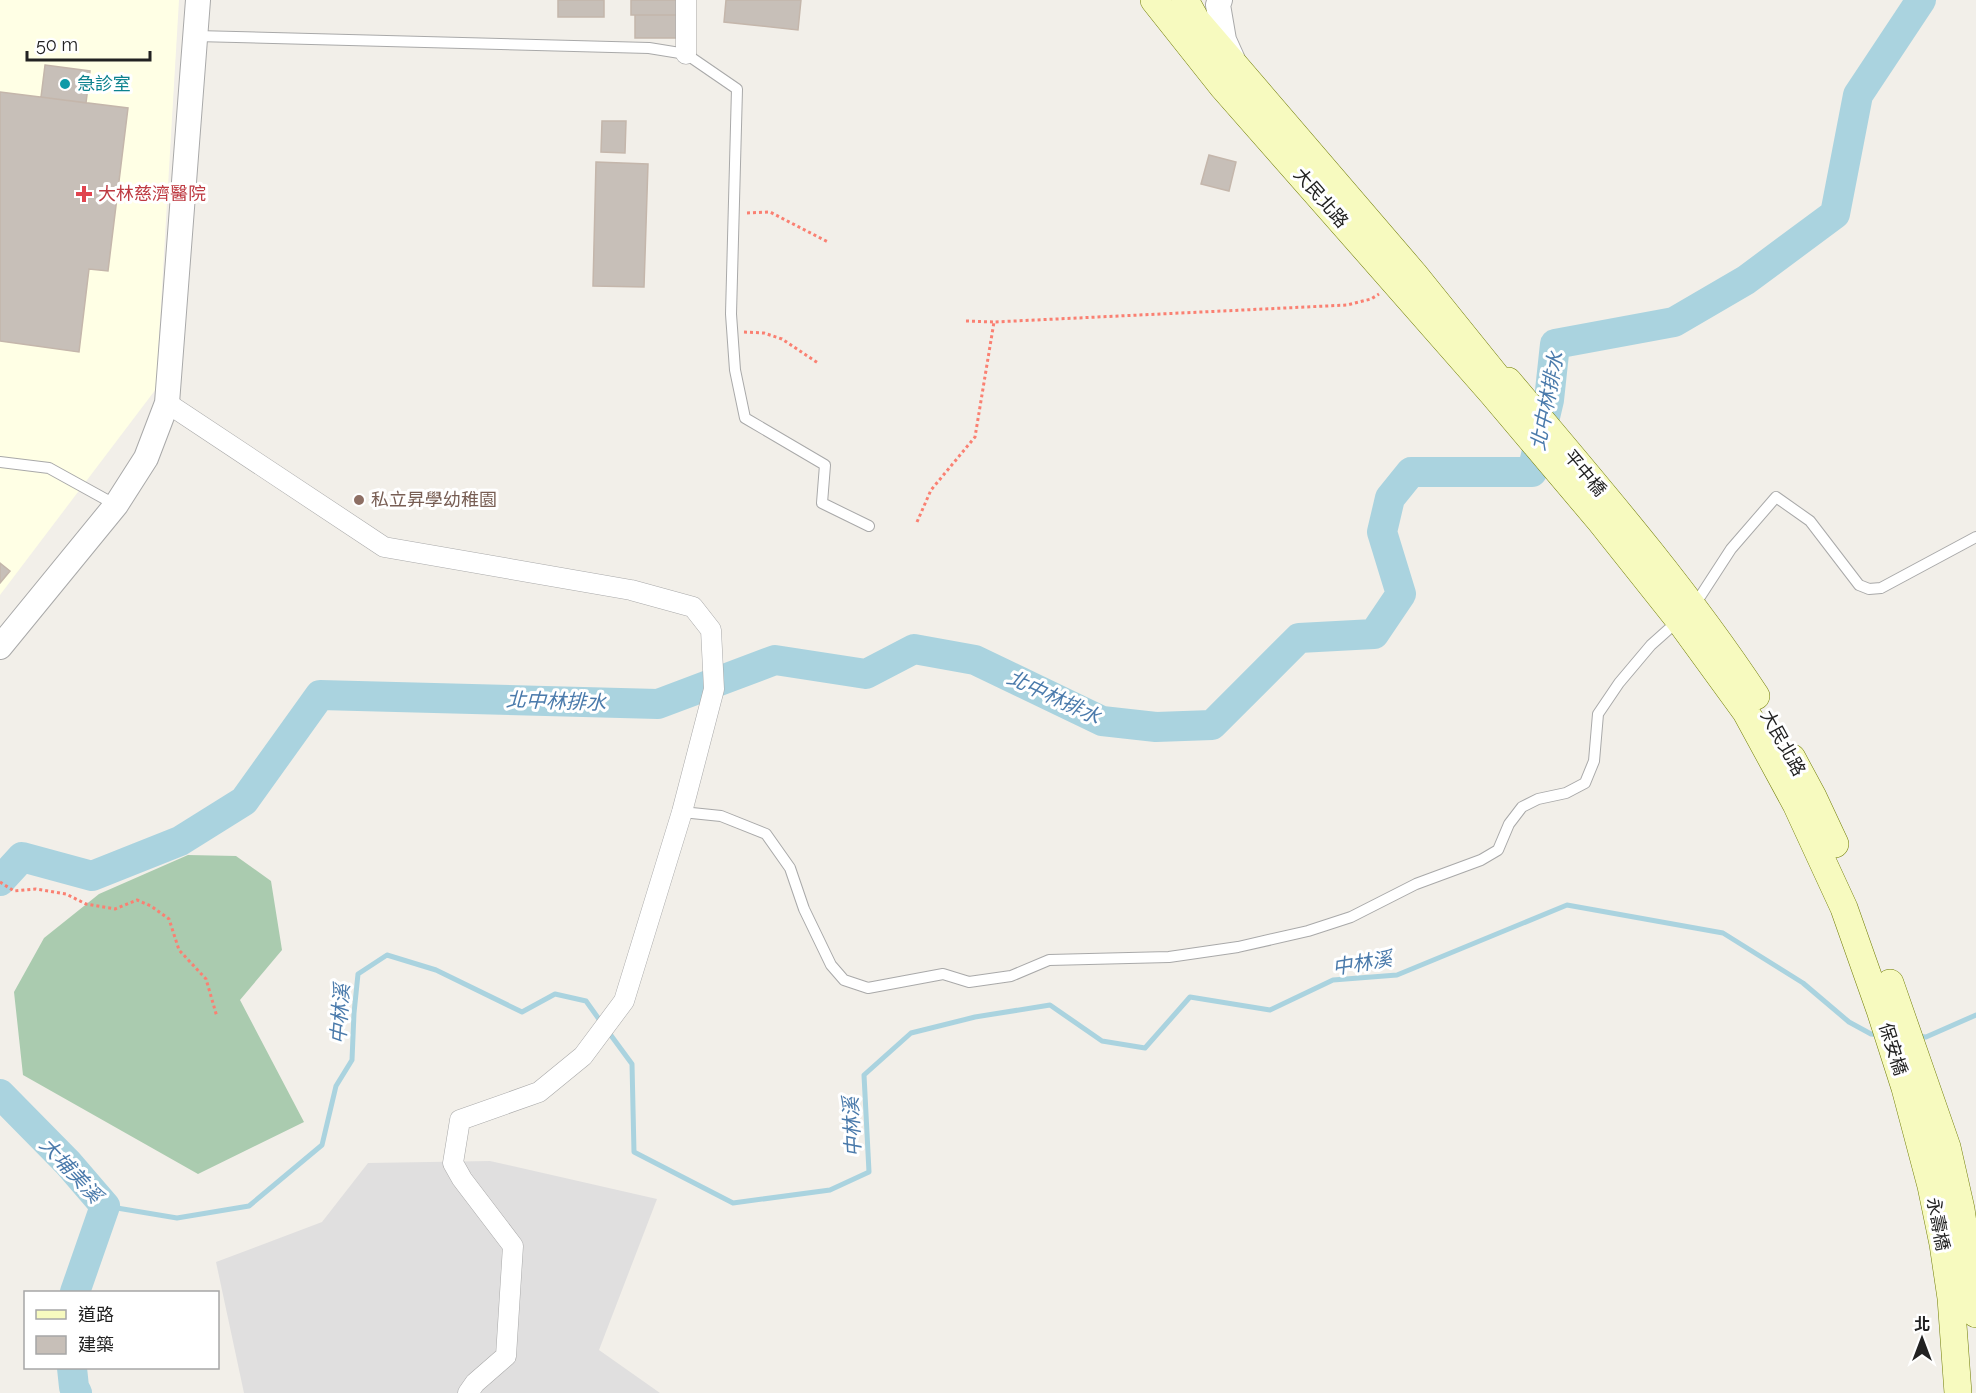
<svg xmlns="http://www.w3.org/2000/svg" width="1976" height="1393" font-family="Raleway,'Noto Sans TC',sans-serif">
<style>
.residential{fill:#e0dfdf}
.education{fill:#ffffe5}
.cemetery{fill:#aacbaf}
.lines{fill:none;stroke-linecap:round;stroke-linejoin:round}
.stream{stroke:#aad3df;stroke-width:5}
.river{stroke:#aad3df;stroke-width:30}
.building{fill:#c7bfb8;stroke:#c4b6ab;stroke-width:1.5}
.service-casing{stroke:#a9a9a9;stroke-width:12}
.minor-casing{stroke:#a9a9a9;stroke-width:21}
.tertiary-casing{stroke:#a9a9a9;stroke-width:26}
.secondary-casing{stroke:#707d05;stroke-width:28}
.path{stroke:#fa8072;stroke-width:3;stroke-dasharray:3 3;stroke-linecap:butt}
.service{stroke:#fff;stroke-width:10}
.minor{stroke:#fff;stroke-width:20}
.tertiary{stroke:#fff;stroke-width:24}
.secondary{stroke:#f7fabf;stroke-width:27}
.culture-dot{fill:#0f9aa8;stroke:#fff;stroke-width:2}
.health-dot{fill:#e0444e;stroke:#fff;stroke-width:2}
.education-dot{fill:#8d6e63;stroke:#fff;stroke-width:2}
.labels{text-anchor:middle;stroke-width:6;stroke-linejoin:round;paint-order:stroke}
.culture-label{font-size:18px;fill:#0d838f;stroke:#fff;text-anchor:start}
.health-label{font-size:18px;fill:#be3a42;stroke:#fff;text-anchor:start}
.street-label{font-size:18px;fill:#222;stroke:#fff}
.education-label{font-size:18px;fill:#785e54;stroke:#fff;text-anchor:start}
.water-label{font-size:20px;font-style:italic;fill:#4a7aab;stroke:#fff}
</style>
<rect width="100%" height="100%" fill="#f2efe9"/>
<path class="residential" d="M 490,1161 L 657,1199 L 599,1350 L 660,1393 L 244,1393 L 216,1262 L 322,1222 L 368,1163 Z"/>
<path class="education" d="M 0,0 L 179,0 L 156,389 L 0,595 Z"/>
<path class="cemetery" d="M 188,855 L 236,856 L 271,881 L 282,950 L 240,1000 L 304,1122 L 198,1174 L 23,1075 L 14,992 L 44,938 L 99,894 Z"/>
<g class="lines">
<path class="stream" d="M 607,1030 L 632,1064 L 634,1152 L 733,1203 L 830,1190 L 869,1172 L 864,1075 L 911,1033 L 975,1017 L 1050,1005 L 1102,1041 L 1145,1048 L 1190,997 L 1270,1010 L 1333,980 L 1397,975 L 1567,905 L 1723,933 L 1803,983 L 1849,1022 L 1871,1034 L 1880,1035
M 1916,1036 L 1926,1037 L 1976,1015
M 105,1206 L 177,1218 L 249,1206 L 322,1145 L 336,1086 L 352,1060 L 354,1013 L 358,974 L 387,955 L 436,970 L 522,1012 L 555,994 L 586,1001 L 601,1022"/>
<path class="river" d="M 0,881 L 22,857 L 92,876 L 180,841 L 244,801 L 320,695 L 658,704 L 775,660 L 866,674 L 914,649 L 975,660 L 1102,721 L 1156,727 L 1212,725 L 1299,638 L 1374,634 L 1401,594 L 1382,532 L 1390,498 L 1411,472 L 1532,472 L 1549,400 L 1555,344 L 1674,322 L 1746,280 L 1835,214 L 1858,95 L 1921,0
M 0,1094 L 68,1163 L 105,1206 L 75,1292
M 72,1368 L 74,1387 L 77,1393"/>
</g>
<path class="building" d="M 558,0 L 604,0 L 604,17 L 558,17 Z
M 631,0 L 677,0 L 677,15 L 631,15 Z
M 726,0 L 801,0 L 798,30 L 724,22 Z
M 635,15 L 677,15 L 677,38 L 635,38 Z
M 45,65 L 90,71 L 86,103 L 41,97 Z
M 0,92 L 128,108 L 108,271 L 89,269 L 79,352 L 0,341 Z
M 602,121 L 626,121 L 625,153 L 601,152 Z
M 1209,155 L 1236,162 L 1229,191 L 1201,184 Z
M 596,162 L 648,164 L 644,287 L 593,286 Z
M 0,563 L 10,571 L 0,583 Z"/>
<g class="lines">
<defs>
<path id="service" d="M 196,36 L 649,48 L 686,54 L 737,89 L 731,314 L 735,370 L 745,418 L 825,465 L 822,503 L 869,526
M 0,462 L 49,468 L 116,505
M 1694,606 L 1731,549 L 1776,497 L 1810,521 L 1859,585 L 1869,589 L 1881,588 L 1976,537
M 682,812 L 721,816 L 766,834 L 790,868 L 804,909 L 831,965 L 844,980 L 868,988 L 943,974 L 969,982 L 1011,976 L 1049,960 L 1169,957 L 1238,947 L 1308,931 L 1351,917 L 1416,884 L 1481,860 L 1498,850 L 1509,824 L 1522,807 L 1538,799 L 1566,793 L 1585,783 L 1594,761 L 1598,714 L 1619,683 L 1651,645 L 1679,620"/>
<path id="minor" d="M 686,54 L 686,0
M 167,403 L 384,547 L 631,590 L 693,607 L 711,630 L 714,689 L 682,812 L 624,1001 L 583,1056 L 539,1092 L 460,1120 L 453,1163 L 462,1179 L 513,1246 L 506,1356 L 475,1383 L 468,1393"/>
<path id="tertiary" d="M 1220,0 L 1218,5 L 1224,40 L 1233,60
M 0,647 L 116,505 L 146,458 L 167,403 L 198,0"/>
<path id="secondary" d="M 1154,0 L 1223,87 L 1492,393 L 1601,522 L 1679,620 L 1746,712 L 1796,804 L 1844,908 L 1880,1010 L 1905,1088 L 1931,1186 L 1943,1244 L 1951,1298 L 1958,1393
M 1185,0 L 1196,20 L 1414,274 L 1501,382 L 1508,381 C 1594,483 1682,584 1756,696
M 1792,758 L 1813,797 L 1835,844
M 1890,983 L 1947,1147 L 1961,1209 L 1976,1314"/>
</defs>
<use href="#service" class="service-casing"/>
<use href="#minor" class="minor-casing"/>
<use href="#tertiary" class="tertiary-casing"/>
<use href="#secondary" class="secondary-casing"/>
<path class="path" d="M 747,213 L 770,212 L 828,242
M 966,321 L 994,322
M 744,332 L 764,333 L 782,339 L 818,363
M 917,522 L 931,490 L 975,437 L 994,322 L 1347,305 L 1371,299 L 1379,294
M 0,882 L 14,891 L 36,889 L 66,894 L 86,904 L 115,909 L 137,900 L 151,906 L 169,919 L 179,950 L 206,979 L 217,1017"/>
<use href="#service" class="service"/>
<use href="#minor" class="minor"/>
<use href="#tertiary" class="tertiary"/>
<use href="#secondary" class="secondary"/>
</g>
<circle class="culture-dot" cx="65" cy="84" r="6"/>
<path class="health-dot" d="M81 185h6v6h6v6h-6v6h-6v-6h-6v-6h6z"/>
<circle class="education-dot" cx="359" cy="500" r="6"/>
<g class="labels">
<g class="culture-label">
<text x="77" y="90">急診室</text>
</g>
<g class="health-label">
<text x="98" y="200">大林慈濟醫院</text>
</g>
<g class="street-label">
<text transform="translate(1321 198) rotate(49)" y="6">大民北路</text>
<text transform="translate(1585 473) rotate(50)" y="6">平中橋</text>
<text transform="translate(1783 743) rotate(61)" y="6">大民北路</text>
<text transform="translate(1893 1049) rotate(72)" y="6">保安橋</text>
<text transform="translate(1938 1224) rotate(79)" y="6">永壽橋</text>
</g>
<g class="education-label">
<text x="371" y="506">私立昇學幼稚園</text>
</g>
<g class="water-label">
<text transform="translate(1547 401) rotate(-79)" y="7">北中林排水</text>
<text transform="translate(1054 697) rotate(25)" y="7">北中林排水</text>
<text transform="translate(556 701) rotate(2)" y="7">北中林排水</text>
<text transform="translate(1362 963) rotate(-9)" y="7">中林溪</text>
<text transform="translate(340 1014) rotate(-86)" y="7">中林溪</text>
<text transform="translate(852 1127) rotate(-93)" y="7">中林溪</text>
<text transform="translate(71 1170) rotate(47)" y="7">大埔美溪</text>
</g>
</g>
<rect x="24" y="1291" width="195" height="78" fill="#ffffff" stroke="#a7a7a7" stroke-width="1.5"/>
<rect x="36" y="1310" width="30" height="9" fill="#f7fabf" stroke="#a7a7a7" stroke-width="1.5"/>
<text x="78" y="1321" font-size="18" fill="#222222">道路</text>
<rect x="36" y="1336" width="30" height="18" fill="#c7bfb8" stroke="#a7a7a7" stroke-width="1.5"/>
<text x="78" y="1351" font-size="18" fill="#222222">建築</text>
<g transform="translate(1922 1339)" stroke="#ffffff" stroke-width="4.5" paint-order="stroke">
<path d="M0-4.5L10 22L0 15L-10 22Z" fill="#222222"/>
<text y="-9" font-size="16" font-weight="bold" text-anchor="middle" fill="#222222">北</text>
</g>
<path d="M27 51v9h123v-9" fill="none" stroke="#222222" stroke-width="3"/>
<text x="36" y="51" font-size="18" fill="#222222" stroke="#ffffff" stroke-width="4.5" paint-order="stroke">50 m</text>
</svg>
